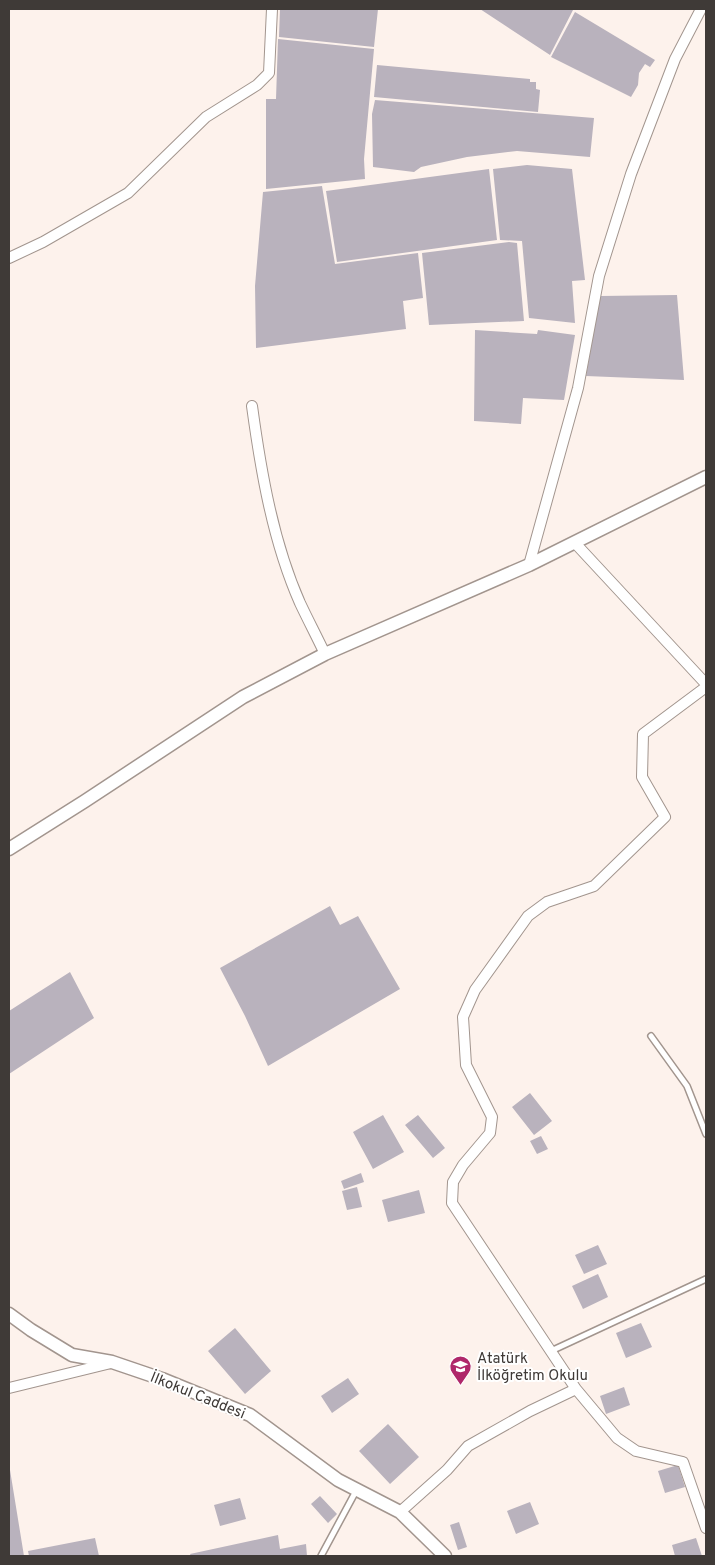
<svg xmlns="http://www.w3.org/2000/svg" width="715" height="1565" font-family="Overpass,sans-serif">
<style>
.building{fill:#b9b2bd}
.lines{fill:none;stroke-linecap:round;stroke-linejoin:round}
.service-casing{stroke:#a2958e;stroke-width:8}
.minor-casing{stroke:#a2958e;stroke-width:12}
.tertiary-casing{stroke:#a2958e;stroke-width:15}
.service{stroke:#fff;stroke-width:5}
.minor{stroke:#fff;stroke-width:10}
.tertiary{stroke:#fff;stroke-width:12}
.labels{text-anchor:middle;stroke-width:4;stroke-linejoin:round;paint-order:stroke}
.poi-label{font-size:15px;fill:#3f3a37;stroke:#fff;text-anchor:start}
.street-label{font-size:15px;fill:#3f3a37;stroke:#fff}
</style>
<rect width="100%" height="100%" fill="#fdf2ec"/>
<path class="building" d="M 280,9 L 378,9 L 374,47 L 279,37 Z
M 480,9 L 570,9 L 573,10 L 550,55 Z
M 575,12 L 655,60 L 650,67 L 645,64 L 639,73 L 638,85 L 631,97 L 551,57 Z
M 278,39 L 374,49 L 364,159 L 365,179 L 266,189 L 266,99 L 276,99 Z
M 377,65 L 530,79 L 530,82 L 536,82 L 536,89 L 540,90 L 538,112 L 374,97 Z
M 375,100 L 594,118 L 590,157 L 517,151 L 467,157 L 421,167 L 414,172 L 373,167 L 372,114 Z
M 527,165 L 572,169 L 585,280 L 572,281 L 575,323 L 529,318 L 522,241 L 500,240 L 493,169 Z
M 489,169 L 497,240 L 337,262 L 326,191 Z
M 322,186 L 335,264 L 418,253 L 423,298 L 403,301 L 406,329 L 256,348 L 255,286 L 263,192 Z
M 509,242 L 517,243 L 524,321 L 429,325 L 422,253 Z
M 677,295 L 684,380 L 586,376 L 600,296 Z
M 475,330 L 537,334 L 538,330 L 575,335 L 564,400 L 523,398 L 521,424 L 474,421 Z
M 330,906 L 340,925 L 358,916 L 400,989 L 268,1066 L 245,1016 L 220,968 Z
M 70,972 L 94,1018 L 9,1074 L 9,1011 Z
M 530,1093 L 552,1121 L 534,1135 L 512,1107 Z
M 383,1115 L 404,1152 L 373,1169 L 353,1132 Z
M 418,1115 L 445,1148 L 433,1158 L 405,1125 Z
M 541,1136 L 548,1149 L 537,1154 L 530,1141 Z
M 361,1173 L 364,1182 L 344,1189 L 341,1181 Z
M 357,1187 L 362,1207 L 347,1210 L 342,1191 Z
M 419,1190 L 425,1213 L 388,1222 L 382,1200 Z
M 598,1245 L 607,1264 L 584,1274 L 575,1255 Z
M 598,1274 L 608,1297 L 583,1309 L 572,1286 Z
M 641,1323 L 652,1347 L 626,1358 L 616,1333 Z
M 235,1328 L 271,1371 L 245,1394 L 208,1351 Z
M 348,1378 L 359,1394 L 332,1413 L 321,1396 Z
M 624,1387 L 630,1405 L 606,1414 L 600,1396 Z
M 388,1424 L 419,1457 L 390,1484 L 359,1451 Z
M 678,1465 L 685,1487 L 665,1493 L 658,1471 Z
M 9,1470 L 10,1470 L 24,1556 L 9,1556 Z
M 320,1496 L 337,1514 L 328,1523 L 311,1504 Z
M 240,1498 L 246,1519 L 220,1526 L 214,1505 Z
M 530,1502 L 539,1524 L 516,1534 L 507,1511 Z
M 459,1522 L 467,1547 L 458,1550 L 450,1525 Z
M 278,1535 L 280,1549 L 306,1544 L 307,1556 L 191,1556 L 190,1554 Z
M 95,1538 L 99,1556 L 29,1556 L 28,1551 Z
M 696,1538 L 702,1556 L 675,1556 L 672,1545 Z"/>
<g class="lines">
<defs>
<path id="service" d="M 651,1036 L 687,1086 L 706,1134
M 551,1351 L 706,1279
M 321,1556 L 356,1491"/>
<path id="minor" d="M 9,258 L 43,242 L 128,193 L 206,117 L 257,85 L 269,73 L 272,9
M 252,406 C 261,472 273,542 300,603 C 308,620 317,637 325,654
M 575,543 L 706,684
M 529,565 L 578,388 L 599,276 L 631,174 L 675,59 L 701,9
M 9,1388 L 111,1363
M 576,1389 L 617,1438 L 636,1451 L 683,1462 L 706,1528
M 400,1512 L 447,1470 L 468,1446 L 530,1411 L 576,1389 L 452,1203 L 453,1182 L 463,1165 L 490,1133 L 492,1117 L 466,1065 L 463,1017 L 475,990 L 528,916 L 547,902 L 594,886 L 665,817 L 642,777 L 643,734 L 706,687"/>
<path id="tertiary" d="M 9,849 L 85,801 L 243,697 L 325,654 L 529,565 L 706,477
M 9,1314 L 31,1330 L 72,1355 L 112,1362 L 162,1379 L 250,1415 L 338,1480 L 400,1512 L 445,1556"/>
</defs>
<use href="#service" class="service-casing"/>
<use href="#minor" class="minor-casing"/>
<use href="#tertiary" class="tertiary-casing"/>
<use href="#service" class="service"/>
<use href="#minor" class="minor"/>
<use href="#tertiary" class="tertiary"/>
</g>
<defs>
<symbol id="school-pin" viewBox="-11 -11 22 30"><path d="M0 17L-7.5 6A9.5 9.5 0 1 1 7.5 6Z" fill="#af276a" stroke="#fff"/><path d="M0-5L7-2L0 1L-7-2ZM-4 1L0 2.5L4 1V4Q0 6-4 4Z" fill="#fff"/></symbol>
</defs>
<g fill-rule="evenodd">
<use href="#school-pin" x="448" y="1354" width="25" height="34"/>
</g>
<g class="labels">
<g class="poi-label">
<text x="477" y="1363">Atatürk<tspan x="477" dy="17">İlköğretim Okulu</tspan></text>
</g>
<g class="street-label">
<text transform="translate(198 1395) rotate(22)" y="5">İlkokul Caddesi</text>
</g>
</g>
<rect width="715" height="1565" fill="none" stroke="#3f3a37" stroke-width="20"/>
</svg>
